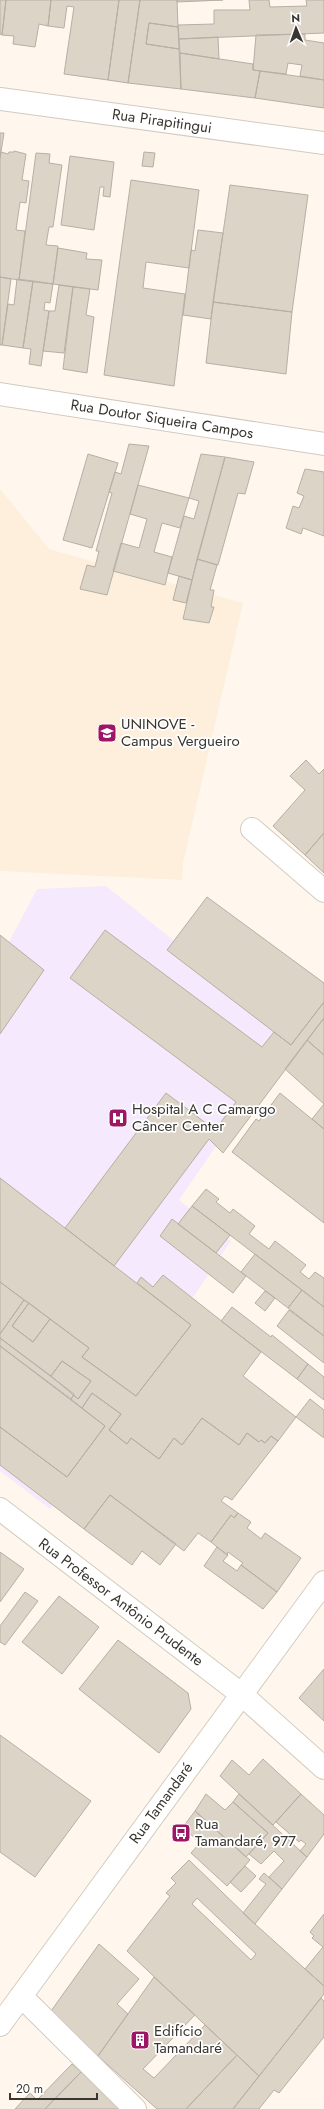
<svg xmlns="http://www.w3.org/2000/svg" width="324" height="2109" font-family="Jost,sans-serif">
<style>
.built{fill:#fdefdc}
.medical{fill:#f5e9fe}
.building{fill:#dcd4c7;stroke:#b7afa3;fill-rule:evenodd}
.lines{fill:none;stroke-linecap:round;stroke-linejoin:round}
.minor-casing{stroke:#d3cbbe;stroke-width:24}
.minor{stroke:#fff;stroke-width:22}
.labels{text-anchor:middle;stroke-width:3.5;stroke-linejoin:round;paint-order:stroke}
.street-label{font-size:15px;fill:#393631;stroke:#fff}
.poi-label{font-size:15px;fill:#393631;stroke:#fff;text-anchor:start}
</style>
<rect width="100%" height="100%" fill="#fff7ed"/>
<path class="built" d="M 0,489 L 49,549 L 243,603 L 183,863 L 182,880 L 0,871 Z"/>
<path class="medical" d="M 106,886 L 292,1036 L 179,1200 L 231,1241 L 50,1509 L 0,1471 L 0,937 L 9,942 L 37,889 Z"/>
<path class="building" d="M 0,0 L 6,0 L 2,35 L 0,34 Z
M 6,0 L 51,0 L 48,26 L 39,24 L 35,47 L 13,44 L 14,36 L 2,35 Z
M 51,0 L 119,0 L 108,80 L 64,74 L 74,7 L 67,6 L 64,28 L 48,26 Z
M 119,0 L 140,0 L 128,83 L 108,80 Z
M 140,0 L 177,0 L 178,27 L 149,23 L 146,44 L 179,49 L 181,89 L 128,83 Z
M 177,0 L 223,0 L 177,2 Z
M 249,0 L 269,0 L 270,7 L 307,6 L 306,0 L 324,0 L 324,33 L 179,39 L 178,25 L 214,24 L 214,10 L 250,10 Z
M 149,23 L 178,27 L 179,49 L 146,44 Z
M 305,34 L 305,40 L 324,43 L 324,80 L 300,76 L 302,65 L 288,63 L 286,74 L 253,70 L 256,35 Z
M 218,37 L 219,59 L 180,53 L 179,39 Z
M 180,53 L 253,64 L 253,70 L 260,71 L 255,98 L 181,89 Z
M 260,71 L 324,80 L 324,108 L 255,98 Z
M 0,133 L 4,133 L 0,158 Z
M 14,151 L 26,154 L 22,180 L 29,181 L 26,203 L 20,202 L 16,230 L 25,231 L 19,280 L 0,277 L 0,158 L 1,152 L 8,154 L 9,152 L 14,152 Z
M 144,152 L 155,153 L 153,167 L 142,166 Z
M 36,153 L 50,154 L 49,163 L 62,165 L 53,227 L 49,227 L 46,245 L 58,246 L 53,284 L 19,280 Z
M 70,156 L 114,162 L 110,197 L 103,196 L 104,187 L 100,187 L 94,230 L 61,225 Z
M 131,180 L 199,190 L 189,268 L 146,262 L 143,288 L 185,294 L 174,386 L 104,375 Z
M 230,185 L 308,195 L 292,312 L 213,302 Z
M 198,230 L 223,233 L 211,319 L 183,315 L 191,250 L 195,251 Z
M 58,248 L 87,253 L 86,259 L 102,260 L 98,290 L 53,284 Z
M 0,277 L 11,279 L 2,345 L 0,345 Z
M 17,279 L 33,281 L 23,348 L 2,345 L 8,304 L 14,305 Z
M 33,281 L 53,284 L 50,303 L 45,302 L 44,310 L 49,311 L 41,366 L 29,364 L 31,349 L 23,348 Z
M 59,285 L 73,287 L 64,353 L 43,351 L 49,311 L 55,311 Z
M 73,287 L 90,289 L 86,315 L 94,317 L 87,373 L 63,369 Z
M 213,302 L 292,312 L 286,374 L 206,363 Z
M 129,444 L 149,446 L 107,595 L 80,589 L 87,565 L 95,567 L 99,551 L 96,551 L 112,493 L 109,492 L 115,472 L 121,474 Z
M 88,454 L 118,463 L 92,548 L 63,540 Z
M 201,454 L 225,457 L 192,580 L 168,573 L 184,516 L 194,519 L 199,501 L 189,498 Z
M 225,457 L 254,462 L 245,494 L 238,493 L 218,565 L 197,559 Z
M 305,469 L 324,472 L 324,536 L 303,528 L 301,534 L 286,528 L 293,506 L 299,508 L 304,496 L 297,493 Z
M 138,485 L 189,498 L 180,528 L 162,523 L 154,552 L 172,557 L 165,585 L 113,571 L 121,543 L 139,548 L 147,519 L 130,514 Z
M 197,559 L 217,565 L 210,590 L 214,590 L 211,607 L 214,607 L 209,623 L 183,619 Z
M 179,576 L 192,580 L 186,603 L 173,600 Z
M 306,760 L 319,774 L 324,769 L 324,833 L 305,855 L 273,826 L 305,790 L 290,776 Z
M 324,833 L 324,873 L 305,855 Z
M 207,897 L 324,983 L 324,1002 L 291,1045 L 167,950 Z
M 105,930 L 262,1047 L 274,1032 L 291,1045 L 324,1002 L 324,1018 L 223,1153 L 209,1139 L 114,1266 L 65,1228 L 166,1093 L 215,1130 L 236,1102 L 70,978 Z
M 0,935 L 44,970 L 0,1034 Z
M 324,1018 L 324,1055 L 307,1040 Z
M 307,1040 L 324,1055 L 324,1129 L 312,1119 L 324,1104 L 285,1069 Z
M 280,1093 L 324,1129 L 324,1223 L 232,1152 L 256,1119 L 259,1121 Z
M 0,1178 L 191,1325 L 136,1396 L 82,1357 L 89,1348 L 0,1282 Z
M 206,1189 L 219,1199 L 216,1202 L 230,1213 L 233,1209 L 255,1226 L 249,1234 L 269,1249 L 275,1241 L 306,1265 L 300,1272 L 309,1279 L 315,1272 L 324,1278 L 324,1307 L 192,1206 Z
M 192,1206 L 230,1235 L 216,1253 L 178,1224 Z
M 172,1219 L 246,1276 L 233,1293 L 160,1236 Z
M 255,1254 L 302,1290 L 288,1308 L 241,1272 Z
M 163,1275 L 261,1352 L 243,1376 L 296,1417 L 278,1441 L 271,1436 L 265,1443 L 261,1440 L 259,1442 L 247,1433 L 239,1445 L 202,1418 L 182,1445 L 174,1438 L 159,1459 L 131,1438 L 127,1444 L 109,1430 L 121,1414 L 92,1393 L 82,1408 L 71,1399 L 74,1395 L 78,1399 L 91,1381 L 62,1361 L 51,1376 L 0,1338 L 0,1334 L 24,1300 L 29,1303 L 12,1326 L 33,1342 L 50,1319 L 89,1348 L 82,1357 L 136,1396 L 191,1325 L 137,1283 L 141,1277 L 153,1287 Z
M 0,1282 L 24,1300 L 0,1334 Z
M 302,1290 L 324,1307 L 324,1336 L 288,1308 Z
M 265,1291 L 275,1298 L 265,1311 L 255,1303 Z
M 29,1303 L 50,1319 L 33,1342 L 12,1326 Z
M 232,1307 L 271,1337 L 272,1335 L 308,1364 L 297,1379 L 221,1321 Z
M 289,1310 L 324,1336 L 324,1363 L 277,1326 Z
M 0,1338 L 74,1394 L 71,1399 L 0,1346 Z
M 0,1346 L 105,1426 L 67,1477 L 0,1427 Z
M 62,1361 L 91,1381 L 78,1399 L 51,1376 Z
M 308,1364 L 324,1377 L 324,1400 L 297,1379 Z
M 92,1393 L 121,1414 L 109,1430 L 127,1444 L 131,1438 L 159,1459 L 174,1438 L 182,1445 L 202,1418 L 239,1445 L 247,1433 L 259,1442 L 261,1440 L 265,1443 L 271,1436 L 278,1441 L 232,1500 L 225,1496 L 221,1501 L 238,1513 L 234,1518 L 231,1515 L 211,1542 L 198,1533 L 184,1551 L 110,1495 L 84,1529 L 0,1465 L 0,1427 L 67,1477 L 105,1426 L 82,1408 Z
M 310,1399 L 324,1410 L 324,1438 L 296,1417 Z
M 110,1495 L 176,1544 L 160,1565 L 142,1551 L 132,1565 L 84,1529 Z
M 238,1513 L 251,1522 L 247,1528 L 261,1539 L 265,1533 L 301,1558 L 277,1592 L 241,1565 L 243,1563 L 228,1552 L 227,1555 L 211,1542 L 231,1515 L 234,1518 Z
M 217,1547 L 228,1555 L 223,1561 L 237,1571 L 241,1565 L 277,1592 L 263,1609 L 204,1566 Z
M 0,1552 L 24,1569 L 0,1602 Z
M 25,1592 L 38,1601 L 5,1645 L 0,1642 L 0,1626 Z
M 59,1596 L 99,1627 L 62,1674 L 22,1642 Z
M 118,1640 L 188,1693 L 191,1709 L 159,1753 L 79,1689 Z
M 324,1669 L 324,1721 L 299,1698 Z
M 0,1735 L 91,1801 L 35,1877 L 0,1852 Z
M 263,1759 L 301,1794 L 273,1825 L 220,1776 L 232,1760 L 249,1775 Z
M 206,1794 L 225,1810 L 233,1802 L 268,1833 L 246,1857 L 195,1811 Z
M 239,1794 L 307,1857 L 282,1889 L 269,1877 L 284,1861 L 274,1851 L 261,1864 L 249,1854 L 268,1833 L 233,1802 Z
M 301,1794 L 324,1815 L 324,1834 L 307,1857 L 300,1851 L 306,1844 L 301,1840 L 299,1842 L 276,1822 Z
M 195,1811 L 250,1860 L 227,1886 L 191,1853 L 200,1843 L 183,1827 Z
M 189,1860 L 255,1924 L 324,1986 L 324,1994 L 259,2076 L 127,1951 L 170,1896 L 166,1893 L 176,1883 L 171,1878 ZM 197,1898 L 256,1954 L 251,1960 L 192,1904 Z
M 245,1866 L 256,1876 L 241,1892 L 230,1882 Z
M 264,1873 L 282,1889 L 255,1924 L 243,1913 L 266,1884 L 259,1879 Z
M 324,1914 L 324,1986 L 305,1969 L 323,1947 L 312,1938 L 314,1936 L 310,1932 Z
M 99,1944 L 139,1979 L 117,2004 L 128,2014 L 98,2056 L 51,2011 Z
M 154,1977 L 195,2015 L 143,2069 L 154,2078 L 205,2025 L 237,2055 L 186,2109 L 157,2109 L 98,2056 Z
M 321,1998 L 324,2001 L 324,2037 L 279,2093 L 274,2090 L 259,2109 L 233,2109 Z
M 237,2055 L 259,2076 L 233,2109 L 186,2109 Z
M 72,2064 L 81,2072 L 45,2109 L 15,2109 L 30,2093 L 37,2100 Z
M 81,2072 L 119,2109 L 45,2109 Z"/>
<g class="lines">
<defs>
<path id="minor" d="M 0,99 L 324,143
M 0,394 L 324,444
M 252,829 L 324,891
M 0,1509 L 241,1694 L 324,1768
M 21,1996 L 135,2109
M 0,2025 L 324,1582"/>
</defs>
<use href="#minor" class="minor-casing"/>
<use href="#minor" class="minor"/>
</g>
<defs>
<symbol id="university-square" viewBox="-11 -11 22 22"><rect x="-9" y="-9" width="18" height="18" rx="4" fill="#9d1666" stroke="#fff"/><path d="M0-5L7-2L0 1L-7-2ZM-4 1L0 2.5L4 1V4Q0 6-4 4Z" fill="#fff"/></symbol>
<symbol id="hospital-square" viewBox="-11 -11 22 22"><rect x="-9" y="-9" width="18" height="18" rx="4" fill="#9d1666" stroke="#fff"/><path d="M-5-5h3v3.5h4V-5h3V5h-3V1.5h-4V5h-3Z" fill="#fff"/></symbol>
<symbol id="bus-square" viewBox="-11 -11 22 22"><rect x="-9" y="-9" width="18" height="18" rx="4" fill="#9d1666" stroke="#fff"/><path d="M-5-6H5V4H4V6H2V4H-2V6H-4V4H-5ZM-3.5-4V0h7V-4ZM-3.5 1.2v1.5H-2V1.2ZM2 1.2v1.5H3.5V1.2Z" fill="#fff"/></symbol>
<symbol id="building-square" viewBox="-11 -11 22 22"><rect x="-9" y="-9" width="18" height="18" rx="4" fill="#9d1666" stroke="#fff"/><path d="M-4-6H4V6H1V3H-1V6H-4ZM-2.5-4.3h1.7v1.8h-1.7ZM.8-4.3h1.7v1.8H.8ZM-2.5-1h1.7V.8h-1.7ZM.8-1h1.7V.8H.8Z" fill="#fff"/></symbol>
</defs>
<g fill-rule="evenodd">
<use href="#university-square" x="96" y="722" width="22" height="22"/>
<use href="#hospital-square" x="107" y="1107" width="22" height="22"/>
<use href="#bus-square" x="170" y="1822" width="22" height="22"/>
<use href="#building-square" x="129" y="2029" width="22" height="22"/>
</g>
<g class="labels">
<g class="street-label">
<text transform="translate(162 121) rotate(8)" y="5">Rua Pirapitingui</text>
<text transform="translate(162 419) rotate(9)" y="5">Rua Doutor Siqueira Campos</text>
<text transform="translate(121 1602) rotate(37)" y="5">Rua Professor Antônio Prudente</text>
<text transform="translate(161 1803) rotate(-54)" y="5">Rua Tamandaré</text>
</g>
<g class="poi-label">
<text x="121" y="729">UNINOVE -<tspan x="121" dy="17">Campus Vergueiro</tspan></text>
<text x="132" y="1114">Hospital A C Camargo<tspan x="132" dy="17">Câncer Center</tspan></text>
<text x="195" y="1829">Rua<tspan x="195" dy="17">Tamandaré, 977</tspan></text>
<text x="154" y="2036">Edifício<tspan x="154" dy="17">Tamandaré</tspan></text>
</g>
</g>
<g transform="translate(296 28) rotate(358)" stroke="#ffffff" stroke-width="3" paint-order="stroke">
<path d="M0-3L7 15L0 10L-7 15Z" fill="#393631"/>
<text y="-6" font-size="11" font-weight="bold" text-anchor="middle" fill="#393631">N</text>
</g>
<path d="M10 2093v6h87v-6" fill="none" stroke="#393631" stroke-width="2"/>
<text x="16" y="2093" font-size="12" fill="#393631" stroke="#ffffff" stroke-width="3" paint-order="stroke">20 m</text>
</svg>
